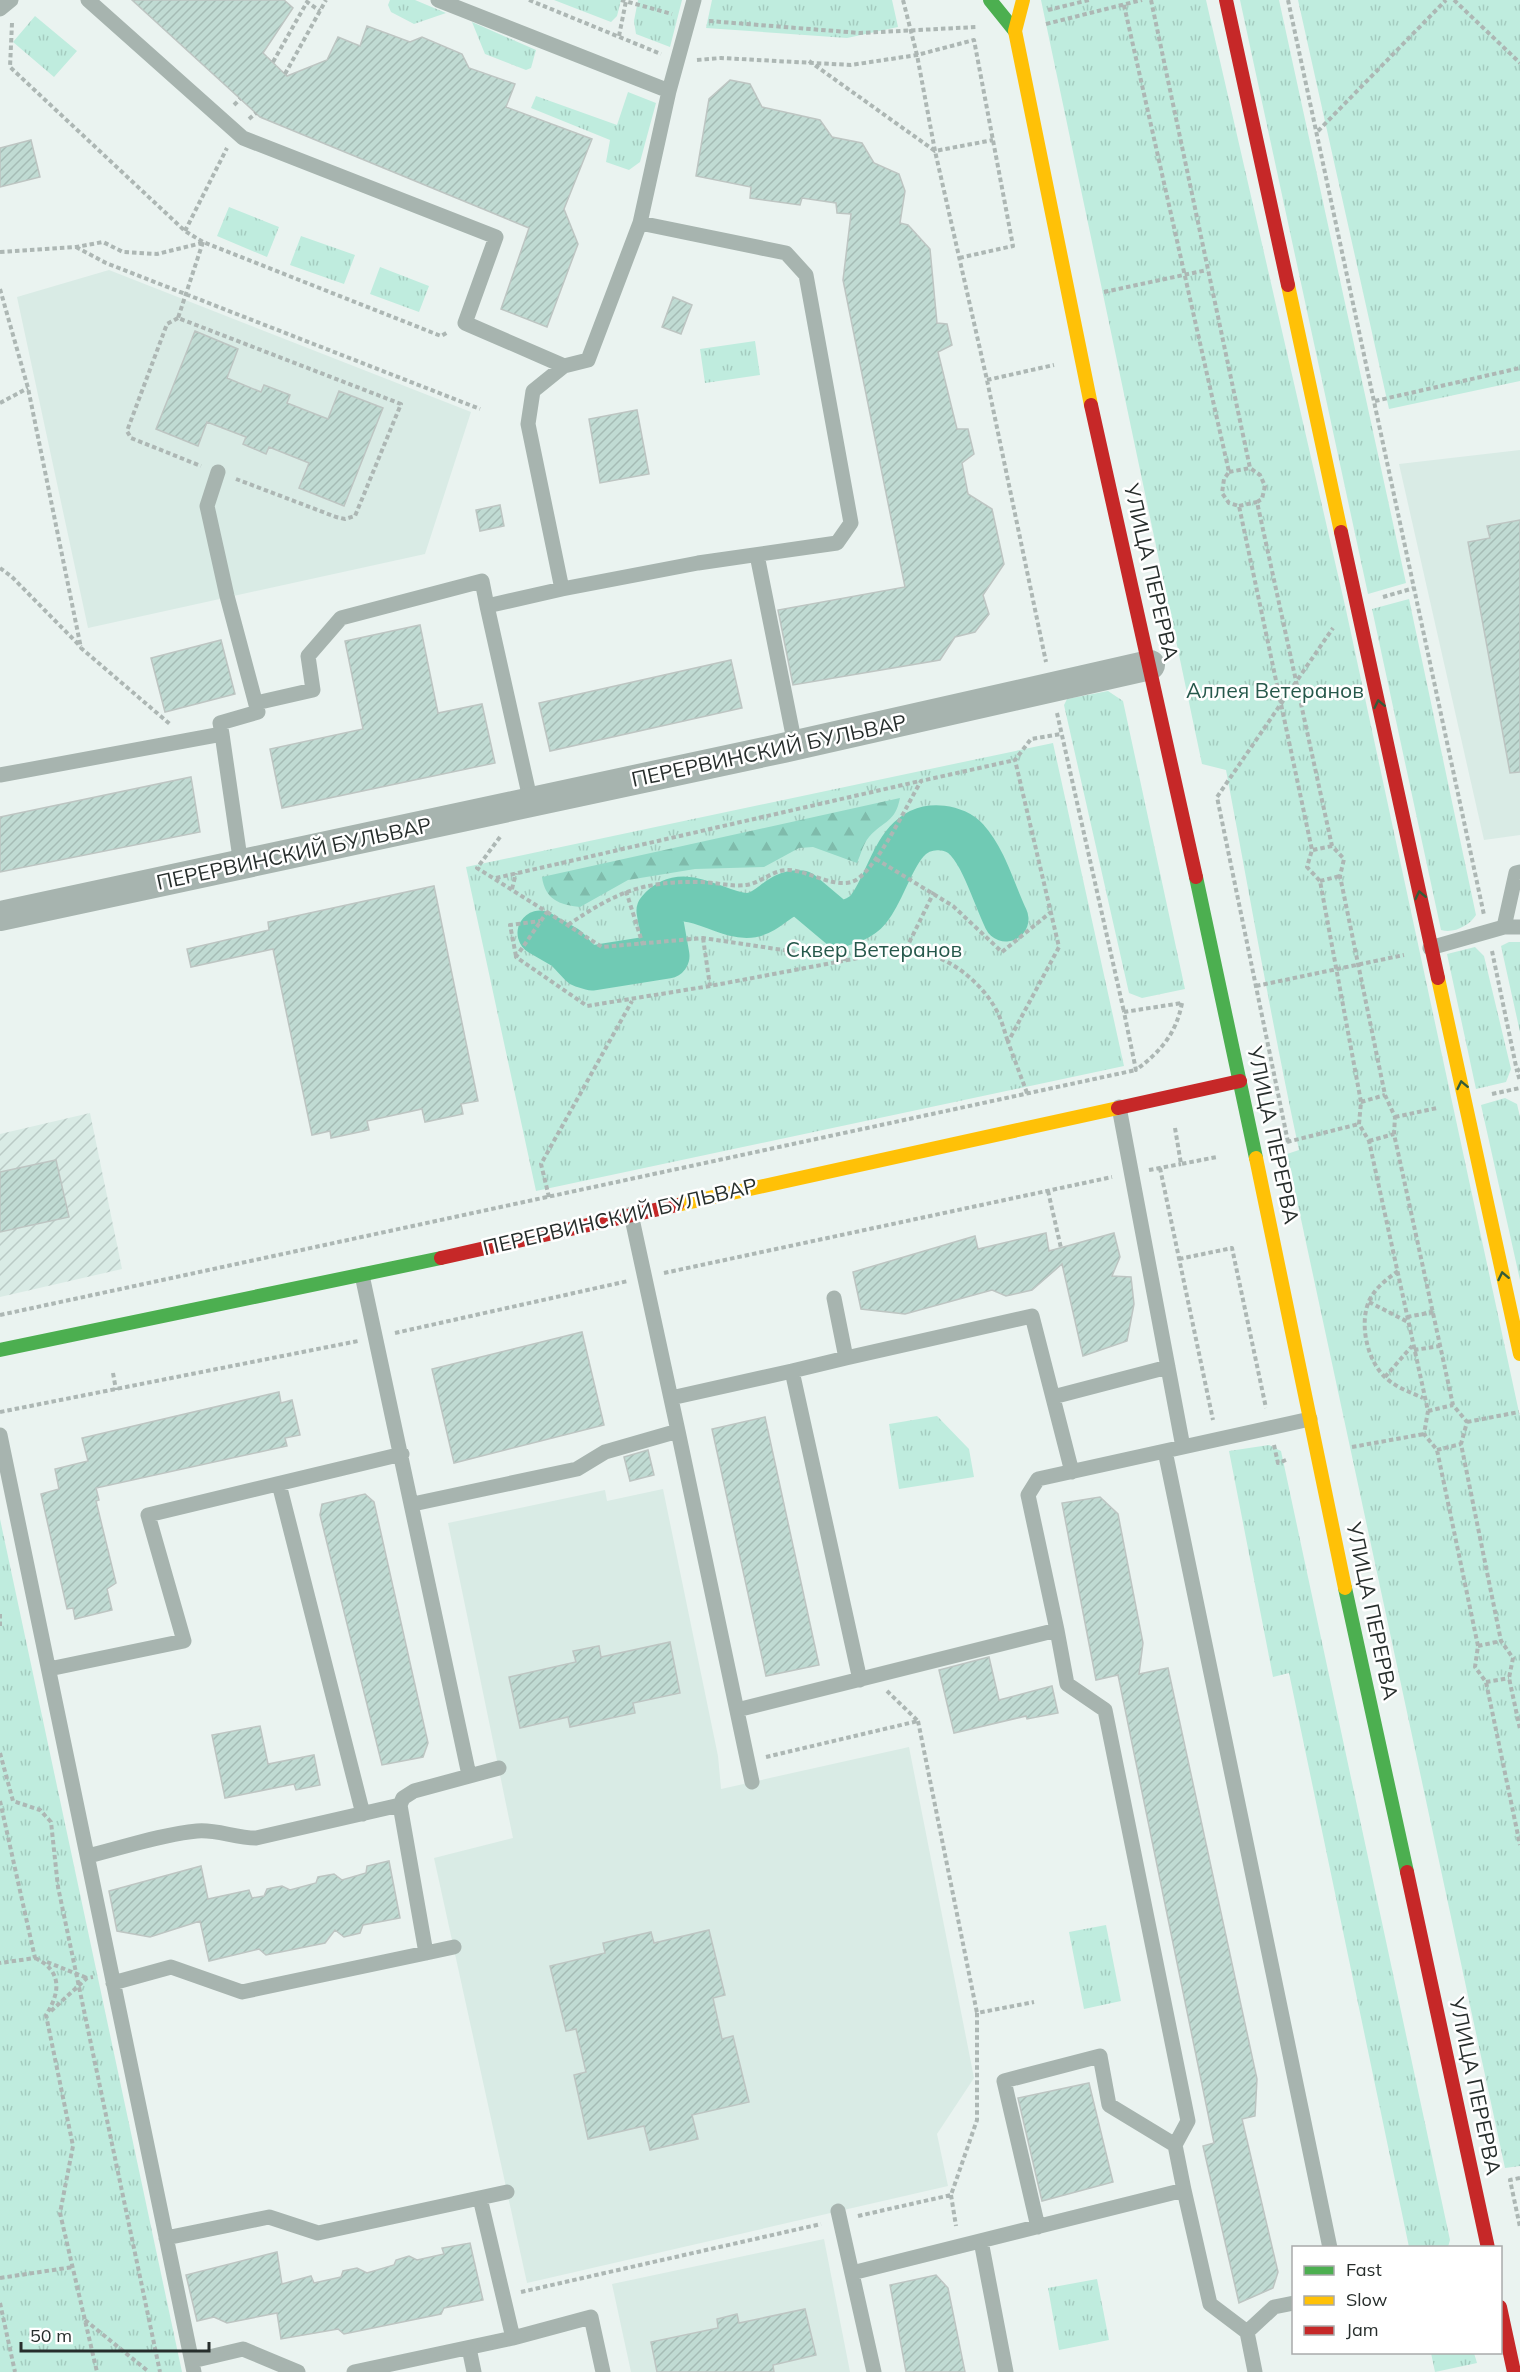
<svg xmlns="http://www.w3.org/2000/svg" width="1520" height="2372" font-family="Mulish,sans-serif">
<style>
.built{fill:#d9ebe5}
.industrial{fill:url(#industrial-furrows)}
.grass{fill:url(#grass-tufts)}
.forest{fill:url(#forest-firs)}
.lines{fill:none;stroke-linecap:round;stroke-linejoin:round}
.river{stroke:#70cab4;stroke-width:45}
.building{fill:url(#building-hatch);stroke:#bdc5c2;stroke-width:1.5}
.path{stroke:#adb7b4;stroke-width:4;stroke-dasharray:4.5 3;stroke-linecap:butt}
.lane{stroke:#a7b4af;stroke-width:15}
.street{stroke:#a7b4af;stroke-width:30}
.fast{stroke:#4caf50;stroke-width:14}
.slow{stroke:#ffc107;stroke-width:14}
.jam{stroke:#c62828;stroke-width:14}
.oneway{stroke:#345b39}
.labels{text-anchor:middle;stroke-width:5;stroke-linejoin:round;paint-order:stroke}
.street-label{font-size:21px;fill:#272e2c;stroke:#fff}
.park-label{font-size:21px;fill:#26584b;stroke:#fff}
</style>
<defs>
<pattern id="industrial-furrows" width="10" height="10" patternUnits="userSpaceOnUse" patternTransform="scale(1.5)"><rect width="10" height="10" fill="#d9ebe5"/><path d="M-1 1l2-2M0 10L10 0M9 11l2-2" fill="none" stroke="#bacac5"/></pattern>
<pattern id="grass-tufts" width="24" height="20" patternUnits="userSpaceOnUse" patternTransform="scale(1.5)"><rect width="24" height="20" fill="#bfecde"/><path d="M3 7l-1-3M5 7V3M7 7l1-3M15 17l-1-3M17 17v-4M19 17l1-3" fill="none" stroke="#a4cbbf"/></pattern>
<pattern id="forest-firs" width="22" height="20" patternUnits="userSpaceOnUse" patternTransform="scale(1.5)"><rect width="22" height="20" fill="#93d9c7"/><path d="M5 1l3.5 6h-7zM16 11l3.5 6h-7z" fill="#7fbbab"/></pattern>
<pattern id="building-hatch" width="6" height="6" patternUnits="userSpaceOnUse" patternTransform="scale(1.5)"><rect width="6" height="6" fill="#c0dbd3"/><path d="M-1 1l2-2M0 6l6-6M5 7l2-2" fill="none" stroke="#a5bcb5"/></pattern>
</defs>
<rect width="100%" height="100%" fill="#eaf3f0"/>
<path class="built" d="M 109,270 L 471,412 L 425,554 L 88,628 L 17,297 Z
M 1520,450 L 1520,835 L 1484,840 L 1399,464 Z
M 663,1489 L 718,1756 L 721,1789 L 909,1747 L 974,2078 L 937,2134 L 948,2186 L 527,2283 L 434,1858 L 513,1838 L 448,1523 L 605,1490 L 607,1501 Z
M 824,2239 L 850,2372 L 631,2372 L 612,2284 Z"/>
<path class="industrial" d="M 90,1113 L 122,1269 L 0,1297 L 0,1134 Z"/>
<path class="grass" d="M 390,0 L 415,0 L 446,13 L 414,24 L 391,12 L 388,5 Z
M 554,0 L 621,0 L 617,16 L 611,22 Z
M 638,0 L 682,0 L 670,47 L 636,34 L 634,21 Z
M 712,0 L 892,0 L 898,27 L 847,38 L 706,28 Z
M 1041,0 L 1206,0 L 1346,610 L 1520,1417 L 1520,2166 L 1505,2168 L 1287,1154 L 1299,1150 C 1272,1024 1250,897 1226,770 L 1202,764 Z
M 1240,0 L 1279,0 L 1406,583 L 1368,594 Z
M 1298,0 L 1520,0 L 1520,381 L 1389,409 Z
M 35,16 L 77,51 L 54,77 L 13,42 Z
M 472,22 L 536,50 L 531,68 L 526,70 L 485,54 Z
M 628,92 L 656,103 L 640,162 L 629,170 L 606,162 L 610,140 L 531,108 L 536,96 L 617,125 Z
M 229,207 L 279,227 L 267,257 L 217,236 Z
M 301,236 L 355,255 L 344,284 L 290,265 Z
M 380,267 L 429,286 L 419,312 L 370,294 Z
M 755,341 L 760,375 L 705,383 L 700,349 Z
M 1409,599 L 1476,915 C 1470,925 1454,934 1441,930 L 1372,609 Z
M 1108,691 L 1123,701 L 1185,989 L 1142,998 L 1129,993 L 1064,705 L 1067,699 Z
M 1053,743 L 1124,1066 L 536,1191 L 466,867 Z
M 1509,942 L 1520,942 L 1520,1032 L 1501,946 Z
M 1475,947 L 1484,956 L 1511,1069 L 1506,1082 L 1476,1089 L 1447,954 Z
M 1505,1098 L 1517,1104 L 1520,1117 L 1520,1280 L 1481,1105 Z
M 937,1416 L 969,1449 L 974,1477 L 899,1489 L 889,1424 Z
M 1269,1445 L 1281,1451 L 1450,2240 L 1448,2247 L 1409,2247 L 1289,1673 L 1273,1677 L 1229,1451 Z
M 0,1519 L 182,2372 L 0,2372 Z
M 1106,1925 L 1121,2001 L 1084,2009 L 1069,1932 Z
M 1097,2279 L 1109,2340 L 1059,2350 L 1048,2288 Z
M 1431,2353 L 1474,2353 L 1477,2363 L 1435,2372 Z"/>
<path class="forest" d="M 900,798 C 895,823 884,820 869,837 C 863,844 861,854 857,863 L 813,847 L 799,848 L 764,867 L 695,869 L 628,880 L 580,907 C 559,905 545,899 542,877 Z"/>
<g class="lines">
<path class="river" d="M 540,933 L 566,948 L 582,965 L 592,968 L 667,956 L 659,911 C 686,880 722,920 752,915 C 771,911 780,891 801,893 L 839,925 C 850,921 863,918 870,907 C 891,879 897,823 942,828 C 951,829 961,833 967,840 C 985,860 994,894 1006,919"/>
</g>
<path class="building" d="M 132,0 L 284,0 L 293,8 L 263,53 L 287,76 L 327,60 L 338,37 L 360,46 L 367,26 L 410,42 L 422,37 L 462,54 L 469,68 L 515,84 L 506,107 L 592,139 L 564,209 L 578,244 L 547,327 L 501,309 L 529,228 L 260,117 Z
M 730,80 L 750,84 L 762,107 L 820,120 L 832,137 L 862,143 L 874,163 L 899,174 L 905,191 L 900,223 L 908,225 L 930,249 L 937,323 L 947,324 L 952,345 L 938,352 L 957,429 L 968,429 L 974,454 L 962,463 L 968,494 L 992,509 L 1004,564 L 983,595 L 989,614 L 975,632 L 955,637 L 940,660 L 793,685 L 778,610 L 905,587 L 843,280 L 851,214 L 837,213 L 836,203 L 802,198 L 800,205 L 750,198 L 751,187 L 696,176 L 709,99 Z
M 31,140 L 40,177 L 0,187 L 0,148 Z
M 673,297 L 692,305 L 681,334 L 662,327 Z
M 195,331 L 238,349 L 227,378 L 261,392 L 264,385 L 290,395 L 287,403 L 328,419 L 339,391 L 383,408 L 344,506 L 299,488 L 309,463 L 269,447 L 266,454 L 243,444 L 246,437 L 207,422 L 198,446 L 156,429 Z
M 637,410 L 649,474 L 600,483 L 589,419 Z
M 500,505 L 504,526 L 480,531 L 476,510 Z
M 1520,520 L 1520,772 L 1510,773 L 1468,542 L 1490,538 L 1487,526 Z
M 420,625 L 438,713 L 482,704 L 495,763 L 282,808 L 270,749 L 363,729 L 345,641 Z
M 221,640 L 235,694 L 165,712 L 151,658 Z
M 731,660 L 742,708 L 550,751 L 539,703 Z
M 191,777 L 200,832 L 0,872 L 0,817 Z
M 434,886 L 478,1101 L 461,1104 L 463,1114 L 425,1122 L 422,1109 L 367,1121 L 369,1130 L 331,1138 L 330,1131 L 312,1135 L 273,949 L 191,967 L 187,949 L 269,930 L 268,922 Z
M 56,1160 L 69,1217 L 0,1232 L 0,1172 Z
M 1046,1233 L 1049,1251 L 1114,1233 L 1120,1257 L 1112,1276 L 1131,1277 L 1134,1304 L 1127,1341 L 1083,1356 L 1062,1264 L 1032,1290 L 1006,1296 L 992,1290 L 905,1314 L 861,1309 L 853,1272 L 975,1236 L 978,1249 Z
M 582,1332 L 604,1425 L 454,1463 L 432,1369 Z
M 279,1392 L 281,1403 L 292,1400 L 300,1435 L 285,1438 L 287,1446 L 96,1488 L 99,1500 L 96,1501 L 116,1583 L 107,1589 L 112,1610 L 75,1619 L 73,1608 L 67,1609 L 41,1494 L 59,1489 L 55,1469 L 88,1461 L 82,1438 Z
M 765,1417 L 819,1665 L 766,1676 L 712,1429 Z
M 648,1450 L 654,1475 L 630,1481 L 624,1457 Z
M 365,1494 L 374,1502 L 428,1743 L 423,1757 L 382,1765 L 320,1515 L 322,1504 Z
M 1100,1497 L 1118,1514 L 1143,1643 L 1139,1674 L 1168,1668 L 1257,2079 L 1255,2116 L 1242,2119 L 1278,2272 L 1273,2288 L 1239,2303 L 1203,2146 L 1214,2143 L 1118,1675 L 1096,1680 L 1062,1503 Z
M 670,1642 L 680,1693 L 633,1703 L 635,1713 L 570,1727 L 568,1717 L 520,1728 L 509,1677 L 576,1662 L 573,1651 L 599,1646 L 601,1657 Z
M 989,1657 L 999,1700 L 1052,1686 L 1058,1713 L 1027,1719 L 1026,1716 L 954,1733 L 939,1670 Z
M 260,1726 L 268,1764 L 314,1755 L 320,1785 L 296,1790 L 294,1784 L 225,1798 L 212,1735 Z
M 389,1861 L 400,1918 L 363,1925 L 360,1933 L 344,1937 L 335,1930 L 325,1943 L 266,1955 L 259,1949 L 209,1961 L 200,1921 L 150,1937 L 117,1931 L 109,1891 L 201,1866 L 208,1899 L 249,1890 L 252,1898 L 264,1896 L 267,1889 L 282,1886 L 290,1890 L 316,1883 L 318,1877 L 334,1874 L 342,1880 L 366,1873 L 367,1866 Z
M 709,1930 L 725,1995 L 713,1998 L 722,2039 L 733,2036 L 749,2102 L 692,2115 L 698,2139 L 650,2150 L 644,2126 L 588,2139 L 574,2075 L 586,2072 L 576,2029 L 566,2031 L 550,1966 L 605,1953 L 603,1943 L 651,1932 L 654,1943 Z
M 1089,2083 L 1113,2182 L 1042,2201 L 1018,2098 Z
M 470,2243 L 483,2300 L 444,2308 L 441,2314 L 344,2334 L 338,2329 L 281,2339 L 277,2313 L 227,2323 L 214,2317 L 197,2321 L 186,2275 L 277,2252 L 282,2284 L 311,2276 L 314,2283 L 341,2277 L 343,2271 L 357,2268 L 367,2273 L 394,2265 L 396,2260 L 409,2256 L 417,2260 L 444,2254 L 442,2248 Z
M 936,2275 L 948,2288 L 965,2372 L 906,2372 L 890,2285 Z
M 805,2309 L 816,2355 L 773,2365 L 774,2372 L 657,2372 L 651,2342 L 718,2328 L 717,2319 L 737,2314 L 739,2323 Z"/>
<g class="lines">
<path class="path" d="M 529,0 L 661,54
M 621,0 L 672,14
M 903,0 L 917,55 L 935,151 L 993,140
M 1151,0 L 1250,468 L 1260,475 L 1265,486 L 1262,499 L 1257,502 L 1332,846 L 1344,859 L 1340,876 L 1385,1095 L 1395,1117 L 1394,1134 L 1453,1405 L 1467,1422 L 1461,1444 L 1501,1641 L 1513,1658 L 1509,1678 L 1520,1729
M 1288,0 L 1484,915
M 1454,0 L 1520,63
M 1124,5 L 1229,472 L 1224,479 L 1222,493 L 1229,503 L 1239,506 L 1312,850 L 1307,867 L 1320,881 L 1361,1102 L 1359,1124 L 1369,1141 L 1428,1411 L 1424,1434 L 1437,1450 L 1478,1646 L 1475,1667 L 1486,1682 L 1520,1845
M 1048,10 L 1089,0
M 709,21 L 860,33 L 977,27
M 12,23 L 10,67 L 185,231 L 203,242 L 441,336 L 448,332
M 1046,24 L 1142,0
M 619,36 L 626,1
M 697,60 L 721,58 L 851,65 L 917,55 L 974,40 L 1013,246 L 959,258
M 809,61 L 935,151 L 987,380 L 1046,662
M 273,62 L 307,2 L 320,11
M 285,74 L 326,0
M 234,105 L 240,99
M 249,119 L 256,113
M 1318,131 L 1446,0
M 185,231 L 227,148
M 203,242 L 178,318 L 401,404 L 355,516 L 345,519 L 336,517 L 236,479
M 76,247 L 106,263 L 480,409
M 0,252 L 76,247 L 103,242 L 123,252 L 157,254 L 202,243
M 0,289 L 28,388 L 81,648 L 171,725
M 1104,292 L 1207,270
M 178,318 L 167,324 L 127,431 L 131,438 L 201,466
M 987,380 L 1054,365
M 1375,401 L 1520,368
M 0,403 L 28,388
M 1229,472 L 1250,468
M 1239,506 L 1257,502
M 0,568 L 12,577 L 81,647
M 1383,597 L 1414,588
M 1057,713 L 1124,1012
M 500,837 L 477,868 L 547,912 L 516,957 L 587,1006 L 710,986 L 906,949 C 941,952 976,976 994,1006 C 1001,1017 1004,1030 1008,1042
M 1313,850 L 1332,846
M 876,859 L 953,906 L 1002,952 L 1051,912
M 496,878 L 920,781
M 1320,881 L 1340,876
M 512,889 L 516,873
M 626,891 L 643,945
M 547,912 L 602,947 L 703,938 L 850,960
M 568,925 C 615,893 641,881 700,882 C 714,882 732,887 746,885 C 761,883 772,870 788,870 C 809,870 840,893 859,878 C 881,860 906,807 921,781 L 1015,760
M 703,938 L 710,986
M 906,949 L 934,892
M 1492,951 L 1517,1071
M 516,956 L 510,925 L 540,921
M 1256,986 L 1404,955
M 1182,1003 C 1176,1034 1161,1051 1136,1070 L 1124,1012 Z
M 1520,1069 L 1517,1071 L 1520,1081
M 1027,1093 L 1008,1042 L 1059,947 L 1015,760 L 1031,739 L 1061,734
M 1492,1094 L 1520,1088
M 1361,1102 L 1385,1095
M 1395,1117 L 1437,1108
M 1175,1128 L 1181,1164 L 1217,1157
M 1369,1141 L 1394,1134
M 1287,1142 L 1359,1124
M 1288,1142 L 1217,797 L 1333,628
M 1160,1168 L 1213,1420
M 1149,1170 L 1181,1164
M 1048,1191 L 1061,1248
M 549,1197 L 541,1164 L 632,1001
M 1179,1259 L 1232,1248 L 1266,1408
M 1398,1271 C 1387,1279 1375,1288 1369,1301 C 1359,1324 1367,1361 1386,1378 C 1397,1388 1410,1392 1423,1398
M 664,1273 L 1112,1177
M 1369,1302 L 1408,1322
M 0,1315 L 1136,1070
M 1407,1317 L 1433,1312
M 395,1333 L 628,1281
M 1414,1350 L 1440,1346
M 113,1373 L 116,1390
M 1385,1377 L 1412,1346
M 1428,1411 L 1453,1405
M 0,1412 L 358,1341
M 1467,1422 L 1519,1412
M 1274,1445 L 1278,1463 L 1286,1460
M 1352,1447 L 1424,1434
M 1437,1450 L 1461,1444
M 0,1614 L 0,1627
M 1478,1646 L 1501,1641
M 1486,1682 L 1509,1678
M 918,1721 L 977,2013
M 0,1753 L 13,1801 L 40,1810 L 51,1822 L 58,1887 L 160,2372
M 766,1757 L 918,1721 L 887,1691
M 0,1801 L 35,1958 L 0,1963
M 35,1958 C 63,1971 60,1993 46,2015 L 73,2146 L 60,2213 L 97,2372
M 47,1962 L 87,1978
M 51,2011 L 87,1978 L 93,1977
M 1520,2178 L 1510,2180 L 1520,2227
M 951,2195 L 956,2226
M 858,2216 L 951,2195 L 977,2120 L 977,2013 L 1034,2002
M 0,2278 L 73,2267
M 521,2292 L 821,2224
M 0,2303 L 15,2372
M 85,2320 L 149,2372"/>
<path class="lane" d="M 88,0 L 243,138 L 496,237 L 465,323 L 564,366 L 588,360 L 640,223 L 669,91 L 694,0
M 438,0 L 669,91
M 0,9 L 11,0
M 564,366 L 533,391 L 528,424 L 562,589 L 698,563 L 837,543 L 851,523 L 806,275 L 786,253 L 640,223
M 218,472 L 207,506 L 227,596 L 258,712 L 220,723 L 222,734
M 757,555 L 795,745
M 256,703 L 313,690 L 308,656 L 341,618 L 482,581 L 487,606
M 0,775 L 222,734 L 241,865
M 531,803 L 487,606 L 562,589
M 1504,927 L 1516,873 L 1520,872
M 1430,948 L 1504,927 L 1520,927
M 1119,1107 L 1183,1447
M 362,1275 L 469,1775
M 846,1358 L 1032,1316 L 1072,1472
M 792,1371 L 846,1358 L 834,1298
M 1053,1397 L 1168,1367
M 671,1398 L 792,1371 L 860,1680
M 678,1431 L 752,1782
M 0,1435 L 194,2372
M 1165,1451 L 1330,2248
M 279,1484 L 363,1814
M 413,1504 L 577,1469 L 605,1452 L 678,1431 L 631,1214
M 1057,1630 L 1067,1684 L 1105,1710 L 1188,2121 L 1175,2145 L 1184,2190
M 49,1669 L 184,1641 L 148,1515 L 402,1454
M 737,1710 L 1057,1630 L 1028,1495 L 1038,1479 L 1310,1419
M 400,1805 L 426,1953 L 454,1947
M 88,1856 C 121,1848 163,1834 197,1831 C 216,1829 235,1838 256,1838 L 400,1805 L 403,1798 L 414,1791 L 499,1768
M 113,1983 L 171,1967 L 242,1992 L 426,1953
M 838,2211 L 874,2372
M 1038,2227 L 1004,2081 L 1100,2056 L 1109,2105 L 1175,2145
M 166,2238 L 269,2217 L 318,2233 L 507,2192
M 981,2241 L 1006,2372
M 852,2273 L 1184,2190 L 1210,2304 L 1247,2332
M 513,2338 L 591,2317 L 603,2372
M 469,2348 L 474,2372
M 192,2361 L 243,2349 L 298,2372
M 354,2372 L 513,2338 L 480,2198
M 1255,2372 L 1247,2332 L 1274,2307 L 1294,2303"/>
<path class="street" d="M 0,916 L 783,748 L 1150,665"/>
<path class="fast" d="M 990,0 L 1015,31
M 1196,877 L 1256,1158
M 0,1350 L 441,1258
M 1345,1588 L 1407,1872"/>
<path class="slow" d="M 1023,0 L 1015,31 L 1091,405
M 1288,285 L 1341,532
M 1438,978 L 1520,1354
M 1256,1158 L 1345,1588
M 677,1205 L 1118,1108"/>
<path class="jam" d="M 1226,0 L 1288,285
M 1091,405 L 1196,877
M 1341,532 L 1438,978
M 1118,1108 L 1240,1081
M 441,1258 L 677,1205
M 1407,1872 L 1488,2248
M 1500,2307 L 1514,2372"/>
</g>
<defs><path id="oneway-chevron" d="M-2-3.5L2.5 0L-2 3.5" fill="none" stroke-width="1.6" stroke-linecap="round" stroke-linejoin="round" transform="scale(1.5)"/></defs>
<g class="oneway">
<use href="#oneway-chevron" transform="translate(1379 704) rotate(-102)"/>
<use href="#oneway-chevron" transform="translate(1420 895) rotate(-102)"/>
<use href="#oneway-chevron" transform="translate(1462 1085) rotate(-102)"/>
<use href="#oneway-chevron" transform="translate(1503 1276) rotate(-102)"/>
</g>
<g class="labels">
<g class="street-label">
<text transform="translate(1151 572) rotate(77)" y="7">УЛИЦА ПЕРЕРВА</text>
<text transform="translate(769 751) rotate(-12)" y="7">ПЕРЕРВИНСКИЙ БУЛЬВАР</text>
<text transform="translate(294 854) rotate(-12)" y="7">ПЕРЕРВИНСКИЙ БУЛЬВАР</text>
<text transform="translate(1273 1135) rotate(78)" y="7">УЛИЦА ПЕРЕРВА</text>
<text transform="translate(620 1217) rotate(-13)" y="7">ПЕРЕРВИНСКИЙ БУЛЬВАР</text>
<text transform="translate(1372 1611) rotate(78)" y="7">УЛИЦА ПЕРЕРВА</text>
<text transform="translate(1475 2086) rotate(78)" y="7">УЛИЦА ПЕРЕРВА</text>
</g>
<g class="park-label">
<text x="1275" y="698">Аллея Ветеранов</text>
<text x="874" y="957">Сквер Ветеранов</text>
</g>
</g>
<rect x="1292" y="2246" width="210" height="108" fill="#ffffff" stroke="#a9abab" stroke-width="1.5"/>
<rect x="1304" y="2266" width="30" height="9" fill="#4caf50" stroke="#a9abab" stroke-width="1.5"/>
<text x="1346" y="2276" font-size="18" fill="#272e2c">Fast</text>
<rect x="1304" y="2296" width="30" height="9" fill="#ffc107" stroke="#a9abab" stroke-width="1.5"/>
<text x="1346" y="2306" font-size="18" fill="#272e2c">Slow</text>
<rect x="1304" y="2326" width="30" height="9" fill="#c62828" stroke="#a9abab" stroke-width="1.5"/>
<text x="1346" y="2336" font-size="18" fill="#272e2c">Jam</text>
<path d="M21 2342v9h188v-9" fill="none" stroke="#272e2c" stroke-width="3"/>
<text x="30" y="2342" font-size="18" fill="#272e2c" stroke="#ffffff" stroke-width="4.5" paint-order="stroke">50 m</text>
</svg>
